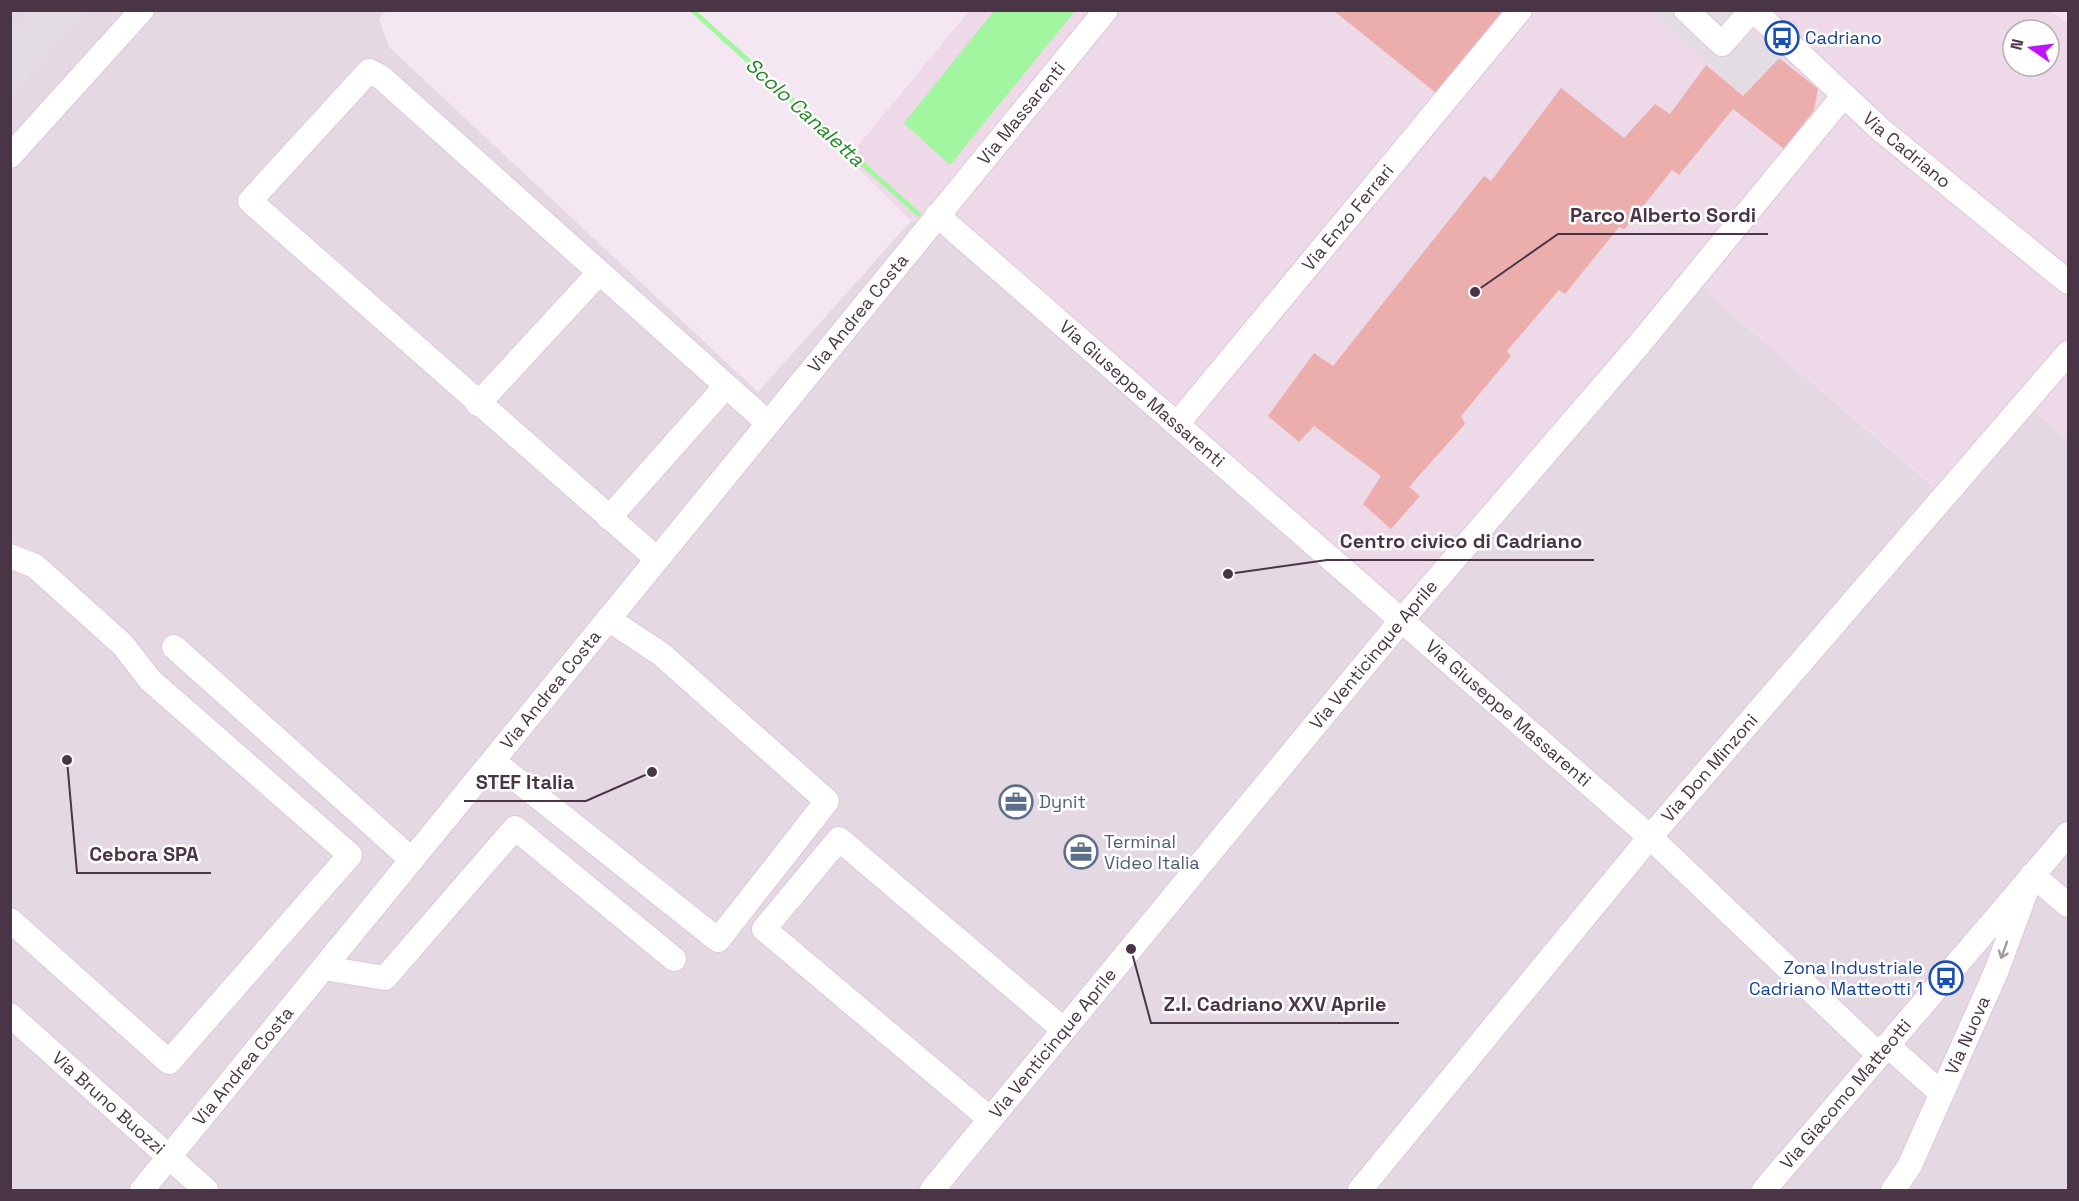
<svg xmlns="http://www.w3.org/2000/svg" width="2079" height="1201" font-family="'Space Grotesk',sans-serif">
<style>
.residential{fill:#edd9e8;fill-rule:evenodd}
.industrial{fill:#e4d9e3}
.green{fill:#ecaead}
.parking{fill:#e3dce2}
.water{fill:#a1f69f}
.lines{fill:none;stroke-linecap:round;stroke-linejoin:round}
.stream{stroke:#a1f69f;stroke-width:5}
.minor-casing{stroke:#dfc6d9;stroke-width:26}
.minor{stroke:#fff;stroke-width:24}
.oneway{stroke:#a49aa2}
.labels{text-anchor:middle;stroke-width:5;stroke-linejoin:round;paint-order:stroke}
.transit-label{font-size:18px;fill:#164399;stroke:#fff;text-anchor:start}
.street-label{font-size:18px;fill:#493545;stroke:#fff}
.service-label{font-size:18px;fill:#4e5e75;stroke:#fff;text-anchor:start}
.water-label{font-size:20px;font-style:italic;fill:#208920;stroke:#fff}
.leader{fill:none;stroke:#493545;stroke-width:2}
.callout-dot{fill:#493545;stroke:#fff;stroke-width:2}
.callout-label{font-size:20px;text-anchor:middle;font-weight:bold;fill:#493545;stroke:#fff;stroke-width:5;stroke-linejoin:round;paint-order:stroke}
</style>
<rect width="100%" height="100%" fill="#f5e7f1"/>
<path class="residential" d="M 969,11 L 1334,11 L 1446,101 L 1525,11 L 2051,11 L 2068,24 L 2068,439 L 2031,409 L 1941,492 L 1707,293 L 1690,262 L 1406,626 L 957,231 L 911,221 L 848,158 ZM 2013,30 L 2049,30 L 2049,66 L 2013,66 Z"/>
<path class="industrial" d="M 10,11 L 386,11 L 379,19 L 389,47 L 758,392 L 911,221 L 957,231 L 1406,626 L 1690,262 L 1707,293 L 1940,492 L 2031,409 L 2068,439 L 2068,1190 L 11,1190 Z"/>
<path class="green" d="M 1334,11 L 1525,11 L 1446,101 Z
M 1779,58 L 1818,89 L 1814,110 L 1784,149 L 1733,109 L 1679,175 L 1672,170 L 1625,229 L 1619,227 L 1565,294 L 1559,290 L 1507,351 L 1511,356 L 1461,416 L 1465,424 L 1409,487 L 1420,496 L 1391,529 L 1363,504 L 1381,476 L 1314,426 L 1299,442 L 1268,416 L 1314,353 L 1333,366 L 1484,176 L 1491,181 L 1561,88 L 1624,138 L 1655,104 L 1670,114 L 1706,65 L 1743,96 Z"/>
<path class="parking" d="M 31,11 L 84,11 L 11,95 L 11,34 Z
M 1652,11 L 1731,11 L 1779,58 L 1743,96 Z"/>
<path class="water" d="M 994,11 L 1075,11 L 950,165 L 904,123 Z"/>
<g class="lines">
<path class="stream" d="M 692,10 L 918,214"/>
<defs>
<g id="minor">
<path d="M 1686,10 L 1722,44 L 1752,10"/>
<path id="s1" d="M 1753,10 L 1880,129 L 2068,282"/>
<path d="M 10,156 L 142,10"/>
<path id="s2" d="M 937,215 L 1650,837 L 1878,1054"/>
<path d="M 478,404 L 599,273"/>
<path id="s3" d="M 1177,424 L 1520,10"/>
<path d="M 609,518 L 726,386"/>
<path d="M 10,556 L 35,566 L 123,645 L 150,680 L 350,855 L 169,1062 L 10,920"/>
<path d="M 657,559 L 250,201 L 369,71 L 381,77 L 768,423"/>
<path d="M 174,647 L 412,860"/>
<path d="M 493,761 L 718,940 L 827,801 L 661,654 L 608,619"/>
<path d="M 2032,875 L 2068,905"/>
<path d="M 324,968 L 385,978 L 515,828 L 674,959"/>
<path id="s4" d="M 10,1015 L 206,1190"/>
<path d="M 1887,1045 L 1940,1092"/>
<path d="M 990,1119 L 764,929 L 839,839 L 1064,1030"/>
<path id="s5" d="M 142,1190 L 1106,10"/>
<path id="s6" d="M 932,1190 L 1400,622 L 1637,347 L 1844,95"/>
<path id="s7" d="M 1360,1190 L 1650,837 L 2068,353"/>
<path id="s8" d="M 1764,1190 L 2068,834"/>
<path id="s9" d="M 1893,1190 L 1909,1167 L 1996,972 L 2026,891"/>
</g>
</defs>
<use href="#minor" class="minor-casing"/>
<use href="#minor" class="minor"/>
</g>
<defs><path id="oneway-shaft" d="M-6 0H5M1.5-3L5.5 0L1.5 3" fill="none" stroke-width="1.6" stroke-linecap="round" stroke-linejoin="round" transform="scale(1.5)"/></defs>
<use class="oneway" href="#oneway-shaft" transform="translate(2004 950) rotate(110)"/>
<defs>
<symbol id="bus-ring" viewBox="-11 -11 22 22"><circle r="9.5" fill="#fff" stroke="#1a4fb4" stroke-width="1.5"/><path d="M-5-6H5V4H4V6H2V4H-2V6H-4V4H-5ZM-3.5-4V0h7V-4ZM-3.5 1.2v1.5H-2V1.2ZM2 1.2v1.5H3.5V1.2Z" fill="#1a4fb4"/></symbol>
<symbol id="office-ring" viewBox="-11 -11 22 22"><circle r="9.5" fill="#fff" stroke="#5c6f8a" stroke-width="1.5"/><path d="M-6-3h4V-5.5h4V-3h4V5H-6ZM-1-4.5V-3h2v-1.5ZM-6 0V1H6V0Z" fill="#5c6f8a"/></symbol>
</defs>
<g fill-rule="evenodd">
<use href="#bus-ring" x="1763" y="19" width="38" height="38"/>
<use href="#office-ring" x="997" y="783" width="38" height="38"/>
<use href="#office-ring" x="1062" y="833" width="38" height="38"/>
<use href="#bus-ring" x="1927" y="959" width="38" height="38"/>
</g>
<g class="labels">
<g class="transit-label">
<text x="1805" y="44">Cadriano</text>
<text x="1923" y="974" text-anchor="end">Zona Industriale<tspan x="1923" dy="21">Cadriano Matteotti 1</tspan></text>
</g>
<g class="street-label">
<text dy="6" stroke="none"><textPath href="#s5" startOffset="1390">Via Massarenti</textPath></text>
<text dy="6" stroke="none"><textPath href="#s1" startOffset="208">Via Cadriano</textPath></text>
<text dy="6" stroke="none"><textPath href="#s3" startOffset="268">Via Enzo Ferrari</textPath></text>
<text dy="6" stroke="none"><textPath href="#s5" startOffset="1132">Via Andrea Costa</textPath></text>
<text dy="6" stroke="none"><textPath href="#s2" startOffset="272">Via Giuseppe Massarenti</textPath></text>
<text dy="6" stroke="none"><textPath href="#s6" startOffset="694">Via Venticinque Aprile</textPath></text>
<text dy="6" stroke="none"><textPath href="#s5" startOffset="646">Via Andrea Costa</textPath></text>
<text dy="6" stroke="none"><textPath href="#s2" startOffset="758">Via Giuseppe Massarenti</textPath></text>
<text dy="6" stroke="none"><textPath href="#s7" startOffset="548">Via Don Minzoni</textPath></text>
<text dy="6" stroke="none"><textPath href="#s9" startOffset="172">Via Nuova</textPath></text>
<text dy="6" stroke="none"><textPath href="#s6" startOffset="190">Via Venticinque Aprile</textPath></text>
<text dy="6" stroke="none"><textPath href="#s5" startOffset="160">Via Andrea Costa</textPath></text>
<text dy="6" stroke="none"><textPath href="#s8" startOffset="126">Via Giacomo Matteotti</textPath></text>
<text dy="6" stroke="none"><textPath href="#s4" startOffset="132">Via Bruno Buozzi</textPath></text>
</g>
<g class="service-label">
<text x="1039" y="808">Dynit</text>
<text x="1104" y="848">Terminal<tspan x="1104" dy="21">Video Italia</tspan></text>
</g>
<g class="water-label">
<text transform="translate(805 112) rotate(42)" y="7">Scolo Canaletta</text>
</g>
</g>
<path class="leader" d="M1475 292L1558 234H1768M1228 574L1327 560H1594M652 772L586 801H464M67 760L77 873H211M1131 949L1151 1023H1399"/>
<g class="callout-dot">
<circle cx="1475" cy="292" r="6"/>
<circle cx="1228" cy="574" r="6"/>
<circle cx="652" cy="772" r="6"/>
<circle cx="67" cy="760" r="6"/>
<circle cx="1131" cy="949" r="6"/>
</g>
<g class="callout-label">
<text x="1663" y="222">Parco Alberto Sordi</text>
<text x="1461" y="548">Centro civico di Cadriano</text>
<text x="525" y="789">STEF Italia</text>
<text x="144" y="861">Cebora SPA</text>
<text x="1275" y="1011">Z.I. Cadriano XXV Aprile</text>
</g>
<rect width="2079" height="1201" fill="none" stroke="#493545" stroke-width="24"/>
<g transform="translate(2031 48) rotate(284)"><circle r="28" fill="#ffffff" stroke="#b6aeb5" stroke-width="1.5"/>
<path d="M0-4.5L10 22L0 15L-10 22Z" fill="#be14ff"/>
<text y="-9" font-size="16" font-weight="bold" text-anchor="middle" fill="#493545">N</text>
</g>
</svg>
